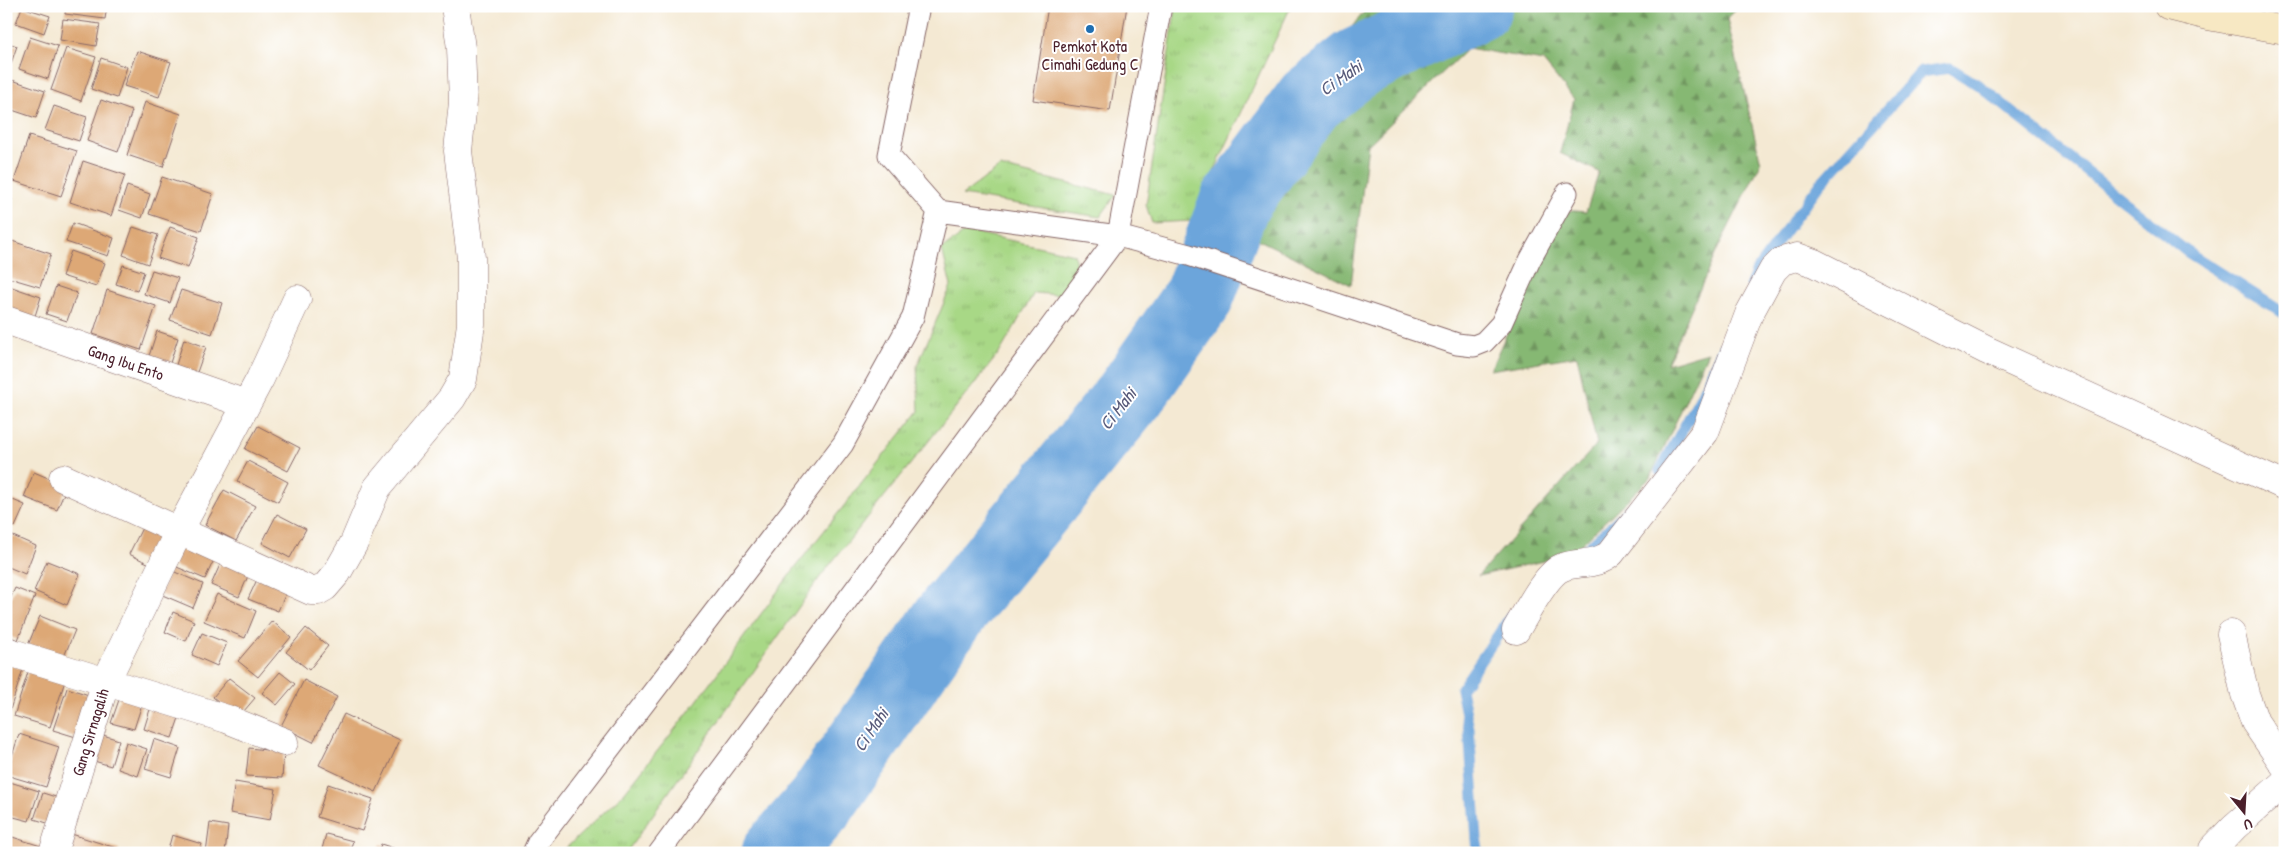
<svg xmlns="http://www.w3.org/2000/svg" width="2291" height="859" font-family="'Patrick Hand',sans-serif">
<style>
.forest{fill:url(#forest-firs);stroke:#686c4f}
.park{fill:url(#park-tufts);stroke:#797c58}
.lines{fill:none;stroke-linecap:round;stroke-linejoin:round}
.stream{stroke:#6ca5db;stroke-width:11}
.river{stroke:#6ca5db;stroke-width:71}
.building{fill:#dda876}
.service-casing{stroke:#866666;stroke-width:23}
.minor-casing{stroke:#866666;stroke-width:29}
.secondary-casing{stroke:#866666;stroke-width:29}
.service{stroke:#fff;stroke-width:21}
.minor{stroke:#fff;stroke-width:28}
.secondary{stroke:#f7e8c3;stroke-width:28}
.poi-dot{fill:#1f6fb2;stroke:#fff;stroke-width:2}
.labels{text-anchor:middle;stroke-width:4;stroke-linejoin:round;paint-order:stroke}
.poi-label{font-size:16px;fill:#4a1f2b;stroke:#fff}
.street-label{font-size:16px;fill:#4a1f2b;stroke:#fff}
.water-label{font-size:18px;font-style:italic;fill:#595b7a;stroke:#fff}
</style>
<defs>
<pattern id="forest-firs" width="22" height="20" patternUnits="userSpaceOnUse" patternTransform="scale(1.25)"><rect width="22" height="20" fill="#86b873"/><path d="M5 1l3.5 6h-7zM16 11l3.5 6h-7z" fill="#70955f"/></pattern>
<pattern id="park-tufts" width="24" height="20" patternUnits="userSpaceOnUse" patternTransform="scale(1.25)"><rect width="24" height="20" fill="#a8d886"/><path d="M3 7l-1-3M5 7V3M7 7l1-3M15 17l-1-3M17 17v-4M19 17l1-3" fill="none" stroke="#92b974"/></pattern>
</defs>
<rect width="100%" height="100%" fill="#fff"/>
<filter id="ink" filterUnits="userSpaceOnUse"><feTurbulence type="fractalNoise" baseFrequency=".02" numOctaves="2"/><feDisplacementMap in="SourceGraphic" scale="10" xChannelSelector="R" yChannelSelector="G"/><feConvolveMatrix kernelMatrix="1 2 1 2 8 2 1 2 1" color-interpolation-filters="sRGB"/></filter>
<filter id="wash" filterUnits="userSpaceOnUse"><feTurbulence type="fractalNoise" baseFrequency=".0096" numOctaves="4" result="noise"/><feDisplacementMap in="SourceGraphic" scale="20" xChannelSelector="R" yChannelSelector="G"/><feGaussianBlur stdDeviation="1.12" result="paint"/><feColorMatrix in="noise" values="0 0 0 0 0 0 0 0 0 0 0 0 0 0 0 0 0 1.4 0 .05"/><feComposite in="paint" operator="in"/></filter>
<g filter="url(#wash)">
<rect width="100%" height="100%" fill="#f4e9d3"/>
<path class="forest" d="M 1369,6 L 1739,6 L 1727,19 L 1761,163 L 1718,248 L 1667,364 L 1708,352 L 1650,478 L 1570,555 L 1478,576 L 1597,444 L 1577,356 L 1490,370 L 1563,210 L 1586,212 L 1599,172 L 1560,153 L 1574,99 L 1543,61 L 1468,48 L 1368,145 L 1351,285 L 1247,234 L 1287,106 Z"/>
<path class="park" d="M 1176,6 L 1291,6 L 1191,221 L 1152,223 L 1146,205 Z
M 1000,167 L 1116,195 L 1100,217 L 962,195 Z
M 967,231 L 1074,254 L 1077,272 L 1060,295 L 1034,293 L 1000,352 L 820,577 L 626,853 L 561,853 L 624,793 L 694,705 L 797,565 L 919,411 L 917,366 L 951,286 L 942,249 Z"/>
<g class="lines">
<path class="stream" d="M 1751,284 L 1758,268 L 1820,184 L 1921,72 L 1950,68 L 1980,86 L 2186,251 L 2285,314
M 1660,471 L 1700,398 L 1723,347
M 1578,557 L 1632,507
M 1478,853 L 1469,729 L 1461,689 L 1511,616"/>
<path class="river" d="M 777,853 L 820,804 L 950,615 L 1130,395 L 1199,296 L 1235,202 L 1310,100 L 1357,63 L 1477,6"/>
</g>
<g id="blocks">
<path class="building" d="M 66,6 L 107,6 L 105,19 L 65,14 Z
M 1048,6 L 1127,6 L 1110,111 L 1033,100 Z
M 22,7 L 50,16 L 44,33 L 16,23 Z
M 63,19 L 100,24 L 96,46 L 60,40 Z
M 30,37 L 58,46 L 48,79 L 19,69 Z
M 6,42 L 17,46 L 7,75 L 6,75 Z
M 66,48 L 96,57 L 81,101 L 51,90 Z
M 137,51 L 171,62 L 159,97 L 124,86 Z
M 101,58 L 127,67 L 117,98 L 91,89 Z
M 9,79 L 45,91 L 36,118 L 6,108 L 6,88 Z
M 101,100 L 132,111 L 118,152 L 87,141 Z
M 145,102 L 181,114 L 163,167 L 127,155 Z
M 54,106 L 87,117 L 79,141 L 45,130 Z
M 29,136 L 77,151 L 61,196 L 14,181 Z
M 83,161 L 125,175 L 111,216 L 70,202 Z
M 162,177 L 213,194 L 201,231 L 149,214 Z
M 127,186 L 150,194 L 142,218 L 119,210 Z
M 6,197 L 12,199 L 6,215 Z
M 73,223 L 114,238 L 108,256 L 66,242 Z
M 133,227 L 158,235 L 148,264 L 123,255 Z
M 170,227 L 199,237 L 188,268 L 158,258 Z
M 12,241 L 51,254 L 40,287 L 6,277 L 6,257 Z
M 71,251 L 105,263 L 96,287 L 62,276 Z
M 123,265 L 144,272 L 137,291 L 116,284 Z
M 152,270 L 178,278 L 170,303 L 144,294 Z
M 6,285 L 41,297 L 34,319 L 6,310 Z
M 56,286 L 77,293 L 67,321 L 46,314 Z
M 107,290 L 156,306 L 141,350 L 93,334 Z
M 181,290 L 222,303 L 212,334 L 170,320 Z
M 157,331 L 178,338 L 169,366 L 148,359 Z
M 184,339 L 206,347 L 196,375 L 175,368 Z
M 258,426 L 300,448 L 288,471 L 245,449 Z
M 248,461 L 288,482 L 278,502 L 237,481 Z
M 34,472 L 67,486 L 57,510 L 24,497 Z
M 224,490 L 255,506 L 236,541 L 205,525 Z
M 8,498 L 25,505 L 15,527 L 6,523 Z
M 277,514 L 306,529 L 290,558 L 262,543 Z
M 143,526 L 171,539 L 158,568 L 129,554 Z
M 6,533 L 36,546 L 25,574 L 6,566 Z
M 184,536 L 218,551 L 205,579 L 172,565 Z
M 223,558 L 251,569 L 239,597 L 211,585 Z
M 47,561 L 80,574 L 67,605 L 34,591 Z
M 170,570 L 203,584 L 193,608 L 160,594 Z
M 261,571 L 290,584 L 278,611 L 248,599 Z
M 15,588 L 35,596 L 18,640 L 6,635 L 6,608 Z
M 217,594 L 256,611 L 245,638 L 204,621 Z
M 173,612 L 194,621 L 186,641 L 165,632 Z
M 40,616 L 75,630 L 61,664 L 26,650 Z
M 272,621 L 291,637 L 258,677 L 238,661 Z
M 306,628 L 328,646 L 309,670 L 286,652 Z
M 202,633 L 227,643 L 217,666 L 192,655 Z
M 6,663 L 23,669 L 9,713 L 6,712 Z
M 29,669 L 65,681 L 50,727 L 14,716 Z
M 280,672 L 295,684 L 277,705 L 262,693 Z
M 229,678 L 255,698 L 238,718 L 213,697 Z
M 304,680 L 337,697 L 313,742 L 281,726 Z
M 67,688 L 89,695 L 76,737 L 53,730 Z
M 121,694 L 143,701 L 134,729 L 111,723 Z
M 151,706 L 180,715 L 172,738 L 144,729 Z
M 344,714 L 400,740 L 376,792 L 319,765 Z
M 19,734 L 59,747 L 46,787 L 6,775 Z
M 103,735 L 119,740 L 111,766 L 94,761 Z
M 154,739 L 180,748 L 171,777 L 145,769 Z
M 126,742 L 147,749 L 138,776 L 118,769 Z
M 249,748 L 284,752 L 282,778 L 246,776 Z
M 10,782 L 39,791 L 29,821 L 6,815 L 6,794 Z
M 235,782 L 276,789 L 270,820 L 230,813 Z
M 328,784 L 373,799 L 362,831 L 317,817 Z
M 43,793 L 65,800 L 57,826 L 34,819 Z
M 210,823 L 228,826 L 225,853 L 206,853 Z
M 62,831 L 119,849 L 118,853 L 55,853 Z
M 326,834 L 353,841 L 349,853 L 321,853 Z
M 6,835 L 44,847 L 43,853 L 6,853 Z
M 172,835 L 202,844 L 199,853 L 167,853 Z
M 381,844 L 405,852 L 404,853 L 378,853 Z"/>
</g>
</g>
<g filter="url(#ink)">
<use href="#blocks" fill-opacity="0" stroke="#866666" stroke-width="1"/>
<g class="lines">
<defs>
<path id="service" d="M 938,211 L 1118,236 L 1189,255 L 1457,344 L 1474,346 L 1484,342 L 1501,324 L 1530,260 L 1567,193
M 533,853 L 538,842 L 843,444 L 913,317 L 938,211 L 889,155 L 919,6
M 659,853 L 1118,236 L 1161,6"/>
<path id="minor" d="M 6,320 L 246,404
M 63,478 L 311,591 L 318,591 L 325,587 L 337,573 L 354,543 L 377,488 L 452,398 L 463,379 L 471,324 L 471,258 L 458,151 L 463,102 L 461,48 L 455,6
M 1516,630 C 1526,614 1546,573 1563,567 C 1580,561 1597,566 1611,553 L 1705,432 L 1749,314 L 1773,270 L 1782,261 L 1797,257 L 1814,263 L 1986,350 L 2285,486
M 2231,634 L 2245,694 L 2255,722 L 2285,766
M 6,651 L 227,719 L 284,742
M 53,853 L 106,681 L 179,531 L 260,379 L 297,299
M 2213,853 L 2213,849 L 2234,827 L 2285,782"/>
<path id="secondary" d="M 2168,6 L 2208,16 L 2285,30"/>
</defs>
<use href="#service" class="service-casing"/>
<use href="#minor" class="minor-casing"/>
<use href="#secondary" class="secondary-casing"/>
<use href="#service" class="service"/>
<use href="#minor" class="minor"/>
<use href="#secondary" class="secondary"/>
</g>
</g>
<circle class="poi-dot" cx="1090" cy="29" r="5"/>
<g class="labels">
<g class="poi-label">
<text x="1090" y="52">Pemkot Kota<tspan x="1090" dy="18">Cimahi Gedung C</tspan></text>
</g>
<g class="street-label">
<text transform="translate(126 362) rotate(19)" y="6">Gang Ibu Ento</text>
<text transform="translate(90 732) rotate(-73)" y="6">Gang Sirnagalih</text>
</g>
<g class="water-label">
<text transform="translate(1341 78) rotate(-35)" y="6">Ci Mahi</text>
<text transform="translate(1118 409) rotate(-52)" y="6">Ci Mahi</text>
<text transform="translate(871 730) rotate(-56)" y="6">Ci Mahi</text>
</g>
</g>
<rect width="2291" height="859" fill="none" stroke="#fff" stroke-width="25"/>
<g transform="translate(2244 812) rotate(162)" stroke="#ffffff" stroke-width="4" paint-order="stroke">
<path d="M0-4L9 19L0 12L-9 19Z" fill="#4a1f2b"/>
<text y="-8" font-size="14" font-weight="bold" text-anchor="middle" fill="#4a1f2b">U</text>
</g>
</svg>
